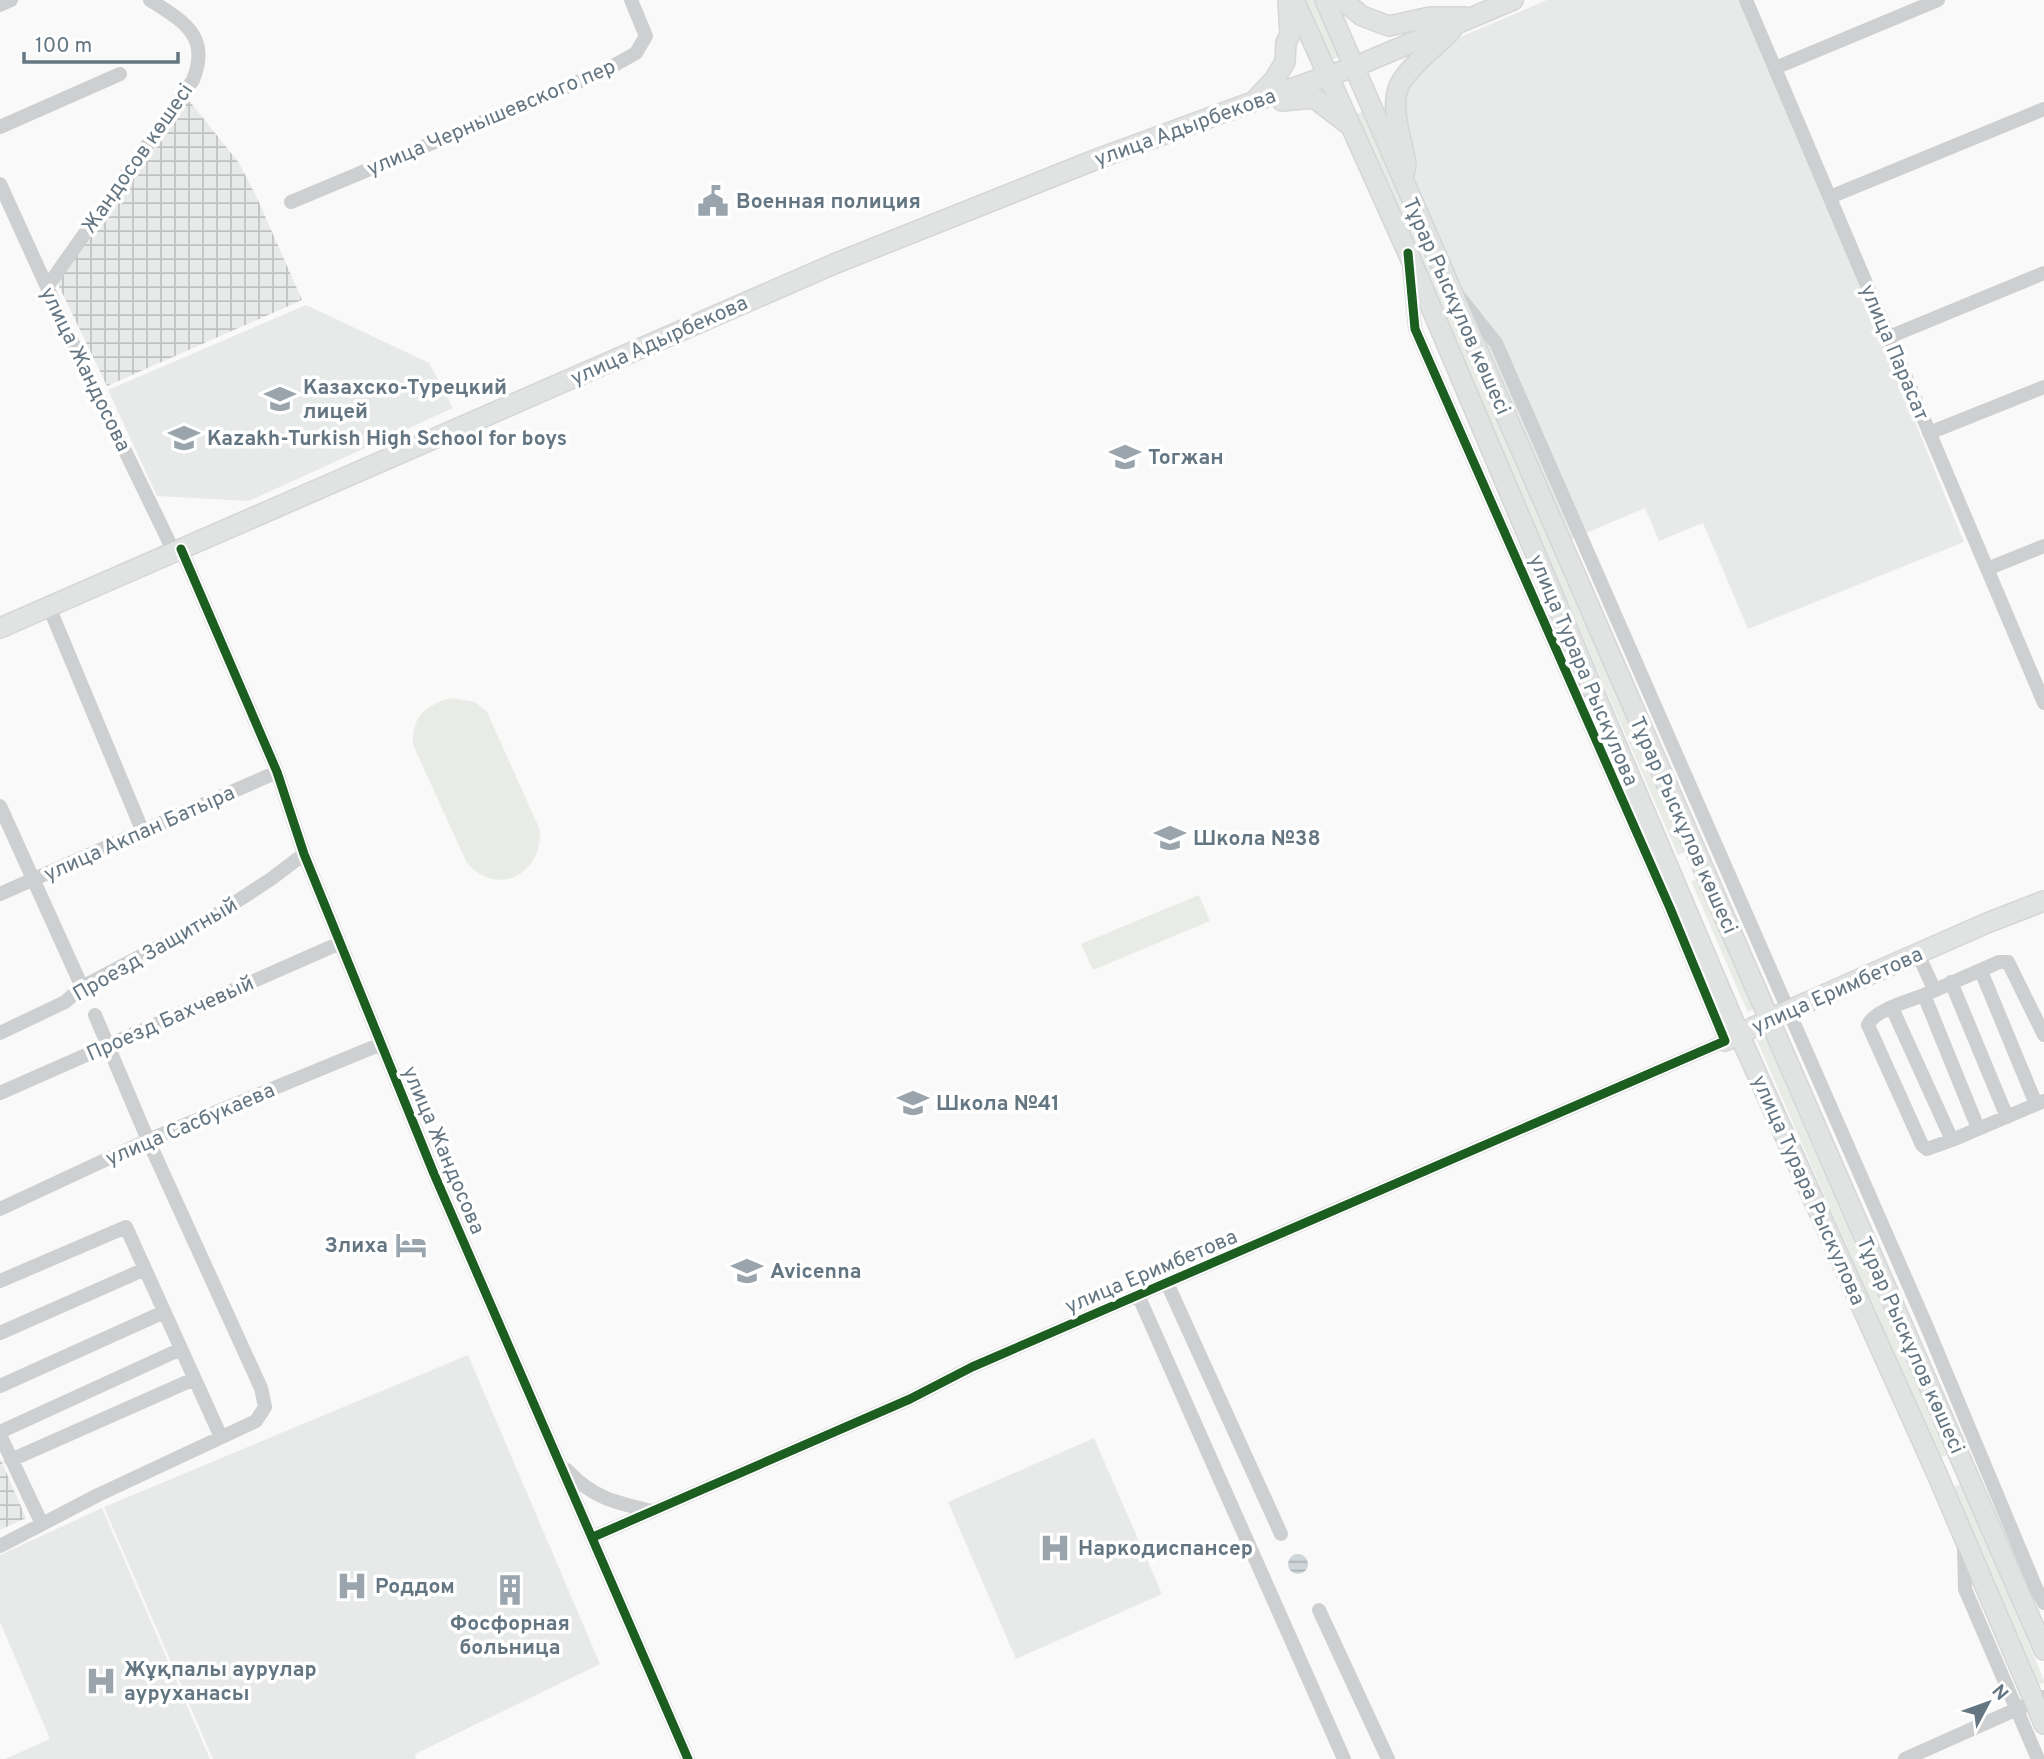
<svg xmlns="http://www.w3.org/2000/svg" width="2044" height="1759" font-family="Overpass,sans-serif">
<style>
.built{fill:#e8e9e9}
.industrial{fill:url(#industrial-grid)}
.grass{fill:#e8ebe6}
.water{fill:url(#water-rules)}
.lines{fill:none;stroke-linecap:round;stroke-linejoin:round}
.major-casing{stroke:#d5d6d7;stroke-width:22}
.minor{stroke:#cecfd0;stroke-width:14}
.major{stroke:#e1e2e2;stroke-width:19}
.cycleway-casing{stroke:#fff;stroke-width:13}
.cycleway{stroke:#1b5e20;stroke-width:9}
.labels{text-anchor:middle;stroke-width:7;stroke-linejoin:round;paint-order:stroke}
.street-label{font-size:21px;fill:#657683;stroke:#fff}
.poi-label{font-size:21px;font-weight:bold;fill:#657683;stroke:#fff;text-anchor:start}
</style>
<defs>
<pattern id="industrial-grid" width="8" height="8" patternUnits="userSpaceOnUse" patternTransform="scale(1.75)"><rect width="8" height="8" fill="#e8e9e9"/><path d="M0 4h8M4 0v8" fill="none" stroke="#c0c1c2"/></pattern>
<pattern id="water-rules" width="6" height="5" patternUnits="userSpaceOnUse" patternTransform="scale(1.75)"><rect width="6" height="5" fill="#ced6d9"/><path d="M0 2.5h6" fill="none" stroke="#abb2b5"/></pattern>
</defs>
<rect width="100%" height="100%" fill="#f9f9f9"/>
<path class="built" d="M 1547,0 L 1743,0 L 1964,542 L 1748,629 L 1703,523 L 1659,541 L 1645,508 L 1570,540 L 1410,170 L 1396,81 L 1416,56 Z
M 306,305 L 429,363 L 453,408 L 249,501 L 157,496 L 108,390 Z
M 468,1355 L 600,1664 L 415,1754 L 416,1759 L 213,1759 L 104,1507 Z
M 1094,1438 L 1162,1594 L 1016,1659 L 948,1502 Z
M 102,1508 L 210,1759 L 5,1759 L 50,1739 L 0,1622 L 0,1555 Z"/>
<path class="industrial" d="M 187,98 L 239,163 L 258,200 L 302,300 L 107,386 L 55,278 L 118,200 Z
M 0,1458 L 26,1518 L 0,1530 Z"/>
<path class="grass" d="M 1303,0 L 1315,0 L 1340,57 L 1329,61 Z
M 1364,111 L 1686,852 L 1678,855 L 1355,115 Z
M 450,698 L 475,702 L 487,712 L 540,830 C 542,874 498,898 467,863 L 413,745 C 412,716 424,707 450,698 Z
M 1700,878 L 1756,1007 L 1748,1013 L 1691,881 Z
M 1199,895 L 1210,921 L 1093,970 L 1081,944 Z
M 1763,1033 L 1947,1455 L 1939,1458 L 1755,1036 Z
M 1961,1484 L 2044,1680 L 2044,1683 L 2037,1685 L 1953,1487 Z"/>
<path class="water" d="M1288 1564a10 10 0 1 1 20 0a10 10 0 1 1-20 0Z"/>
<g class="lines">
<defs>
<path id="major" d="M 1294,0 L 1408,253 L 1739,1034 L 1937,1474 L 2044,1724
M 1325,0 L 2044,1650
M 1342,0 L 1362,16 L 1389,26 L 1430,17 L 1464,17
M 1255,100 L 1274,80 L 1285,62 L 1286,43 L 1290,34 L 1288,0
M 1282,101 L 1314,98 L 1348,124
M 1405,171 L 1406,163 C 1402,140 1388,104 1401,82 C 1413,63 1435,47 1451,31
M 0,628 L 834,264 L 1097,159 L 1255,101 L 1354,67 L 1513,0
M 1725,1041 L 1787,1011 L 1987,923 L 2044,901"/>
</defs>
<use href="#major" class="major-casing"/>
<path class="minor" d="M 1746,0 L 2044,703
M 0,5 L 11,0
M 1775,68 L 1938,0
M 0,127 L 120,74
M 0,184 L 68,333 L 174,552
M 1830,197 L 2044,109
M 291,202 L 604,71 L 636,53 L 646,36 L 631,0
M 47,287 L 193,80 C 211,36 183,21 150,0
M 1461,299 L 1496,343 L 1927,1327 L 2036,1588 L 2044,1603
M 1889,337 L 2044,273
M 1929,433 L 2044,387
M 181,549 L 277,772 L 304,854 L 434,1174 L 688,1759
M 1987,569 L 2044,546
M 49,607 L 143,832
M 0,806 L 82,987
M 0,894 L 277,772
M 1918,954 L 1934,989
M 1981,971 L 2036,1104
M 1951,982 L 2007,1117
M 1892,1008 L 1952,1140 L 1927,1149 L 1922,1145 L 1868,1025 C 1874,1010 1909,1001 1924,995
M 0,1033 L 65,1002 L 82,987 L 202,924 L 271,879 L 304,854
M 0,1093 L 340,943
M 1978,1128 L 1924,995 L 1999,962 L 2008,962 L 2044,1035
M 1952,1140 L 2044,1101
M 0,1209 L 148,1140 L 381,1044
M 0,1281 L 126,1227 L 221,1437
M 1167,1283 L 1281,1534
M 1138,1295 L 1344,1759
M 0,1333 L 145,1269
M 0,1386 L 164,1312
M 0,1432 L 181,1349
M 0,1435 L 41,1522
M 11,1460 L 194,1379
M 567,1470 C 592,1498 617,1503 652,1511
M 593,1537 L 910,1399 L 972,1367 L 1725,1041 L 1670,908 L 1415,329 L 1409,267
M 0,1546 L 98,1495 L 256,1421 L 265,1407 L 261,1388 L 148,1140 L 95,1015
M 1964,1546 L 1965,1589 L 2038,1759
M 1319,1610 L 1388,1759
M 1905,1759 L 2044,1697"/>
<use href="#major" class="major"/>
<defs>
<path id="cycleway" d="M 181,549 L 277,772 L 304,854 L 434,1174 L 688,1759
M 593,1537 L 910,1399 L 972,1367 L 1725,1041 L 1670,908 L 1415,329 L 1408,253"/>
</defs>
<use href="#cycleway" class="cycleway-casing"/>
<use href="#cycleway" class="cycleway"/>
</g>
<defs>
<symbol id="civic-bare" viewBox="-9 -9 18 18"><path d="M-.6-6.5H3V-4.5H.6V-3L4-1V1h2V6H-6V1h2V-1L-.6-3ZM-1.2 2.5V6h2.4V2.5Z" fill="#99a4ac" stroke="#fff" stroke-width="2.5" paint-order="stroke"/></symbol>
<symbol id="school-bare" viewBox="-9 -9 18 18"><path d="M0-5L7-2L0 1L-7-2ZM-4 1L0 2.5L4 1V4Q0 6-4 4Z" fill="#99a4ac" stroke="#fff" stroke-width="2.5" paint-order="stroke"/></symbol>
<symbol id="hotel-bare" viewBox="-9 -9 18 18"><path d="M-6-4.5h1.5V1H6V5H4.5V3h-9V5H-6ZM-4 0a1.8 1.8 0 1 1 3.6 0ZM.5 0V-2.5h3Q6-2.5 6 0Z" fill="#99a4ac" stroke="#fff" stroke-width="2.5" paint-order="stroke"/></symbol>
<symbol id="university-bare" viewBox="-9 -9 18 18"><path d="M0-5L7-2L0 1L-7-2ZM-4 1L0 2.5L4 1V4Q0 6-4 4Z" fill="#99a4ac" stroke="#fff" stroke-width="2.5" paint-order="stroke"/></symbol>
<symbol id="hospital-bare" viewBox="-9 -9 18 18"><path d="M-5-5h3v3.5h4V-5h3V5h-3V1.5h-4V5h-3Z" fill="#99a4ac" stroke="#fff" stroke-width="2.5" paint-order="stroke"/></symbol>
<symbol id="building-bare" viewBox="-9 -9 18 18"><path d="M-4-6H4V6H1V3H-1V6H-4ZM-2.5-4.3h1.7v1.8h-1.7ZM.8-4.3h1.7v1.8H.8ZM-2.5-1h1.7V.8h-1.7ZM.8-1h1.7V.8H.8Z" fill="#99a4ac" stroke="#fff" stroke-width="2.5" paint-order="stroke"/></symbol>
</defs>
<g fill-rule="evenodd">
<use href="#civic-bare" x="691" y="179" width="44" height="44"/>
<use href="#school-bare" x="258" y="377" width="44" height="44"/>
<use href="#school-bare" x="162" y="416" width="44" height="44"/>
<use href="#school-bare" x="1103" y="435" width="44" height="44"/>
<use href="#school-bare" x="1148" y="816" width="44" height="44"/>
<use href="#school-bare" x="891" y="1081" width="44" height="44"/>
<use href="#hotel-bare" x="389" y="1223" width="44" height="44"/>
<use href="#university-bare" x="725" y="1249" width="44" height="44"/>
<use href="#hospital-bare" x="1033" y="1526" width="44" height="44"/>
<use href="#hospital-bare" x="330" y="1564" width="44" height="44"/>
<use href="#building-bare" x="488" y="1568" width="44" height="44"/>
<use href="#hospital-bare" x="79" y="1659" width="44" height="44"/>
</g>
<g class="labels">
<g class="street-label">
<text transform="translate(491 117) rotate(-23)" y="7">улица Чернышевского пер</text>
<text transform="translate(1185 127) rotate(-20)" y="7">улица Адырбекова</text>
<text transform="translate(137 158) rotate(-55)" y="7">Жандосов көшесі</text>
<text transform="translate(1457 306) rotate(66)" y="7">Тұрар Рыскұлов көшесі</text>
<text transform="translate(659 340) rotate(-24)" y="7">улица Адырбекова</text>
<text transform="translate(1895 352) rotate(67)" y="7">улица Парасат</text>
<text transform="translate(86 369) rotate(64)" y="7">улица Жандосова</text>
<text transform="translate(1584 670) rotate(67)" y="7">улица Турара Рыскулова</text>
<text transform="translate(1684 825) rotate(66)" y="7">Тұрар Рыскұлов көшесі</text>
<text transform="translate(139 833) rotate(-24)" y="7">улица Акпан Батыра</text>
<text transform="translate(155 949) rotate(-30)" y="7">Проезд Защитный</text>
<text transform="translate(1837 990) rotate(-24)" y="7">улица Еримбетова</text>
<text transform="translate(170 1018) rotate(-24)" y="7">Проезд Бахчевый</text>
<text transform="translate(190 1124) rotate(-23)" y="7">улица Сасбукаева</text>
<text transform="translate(444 1150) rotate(67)" y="7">улица Жандосова</text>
<text transform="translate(1809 1190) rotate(66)" y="7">улица Турара Рыскулова</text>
<text transform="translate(1151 1271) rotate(-23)" y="7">улица Еримбетова</text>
<text transform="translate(1911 1345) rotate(66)" y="7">Тұрар Рыскұлов көшесі</text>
</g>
<g class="poi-label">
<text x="736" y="208">Военная полиция</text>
<text x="303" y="394">Казахско-Турецкий<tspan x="303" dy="24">лицей</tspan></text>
<text x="207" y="445">Kazakh-Turkish High School for boys</text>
<text x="1148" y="464">Тогжан</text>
<text x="1193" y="845">Школа №38</text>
<text x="936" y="1110">Школа №41</text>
<text x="388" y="1252" text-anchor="end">Злиха</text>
<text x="770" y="1278">Avicenna</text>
<text x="1078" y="1555">Наркодиспансер</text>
<text x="375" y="1593">Роддом</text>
<text x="510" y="1630" text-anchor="middle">Фосфорная<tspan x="510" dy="24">больница</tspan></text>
<text x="124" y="1676">Жұқпалы аурулар<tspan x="124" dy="24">ауруханасы</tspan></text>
</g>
</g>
<g transform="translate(1988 1703) rotate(49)" stroke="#ffffff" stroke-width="5" paint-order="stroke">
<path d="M0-5L12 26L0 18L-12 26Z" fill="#657683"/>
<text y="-10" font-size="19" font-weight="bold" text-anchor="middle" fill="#657683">N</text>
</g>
<path d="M24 52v10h154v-10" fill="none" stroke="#657683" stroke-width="3.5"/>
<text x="35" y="52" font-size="21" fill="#657683" stroke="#ffffff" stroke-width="5" paint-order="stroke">100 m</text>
</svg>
